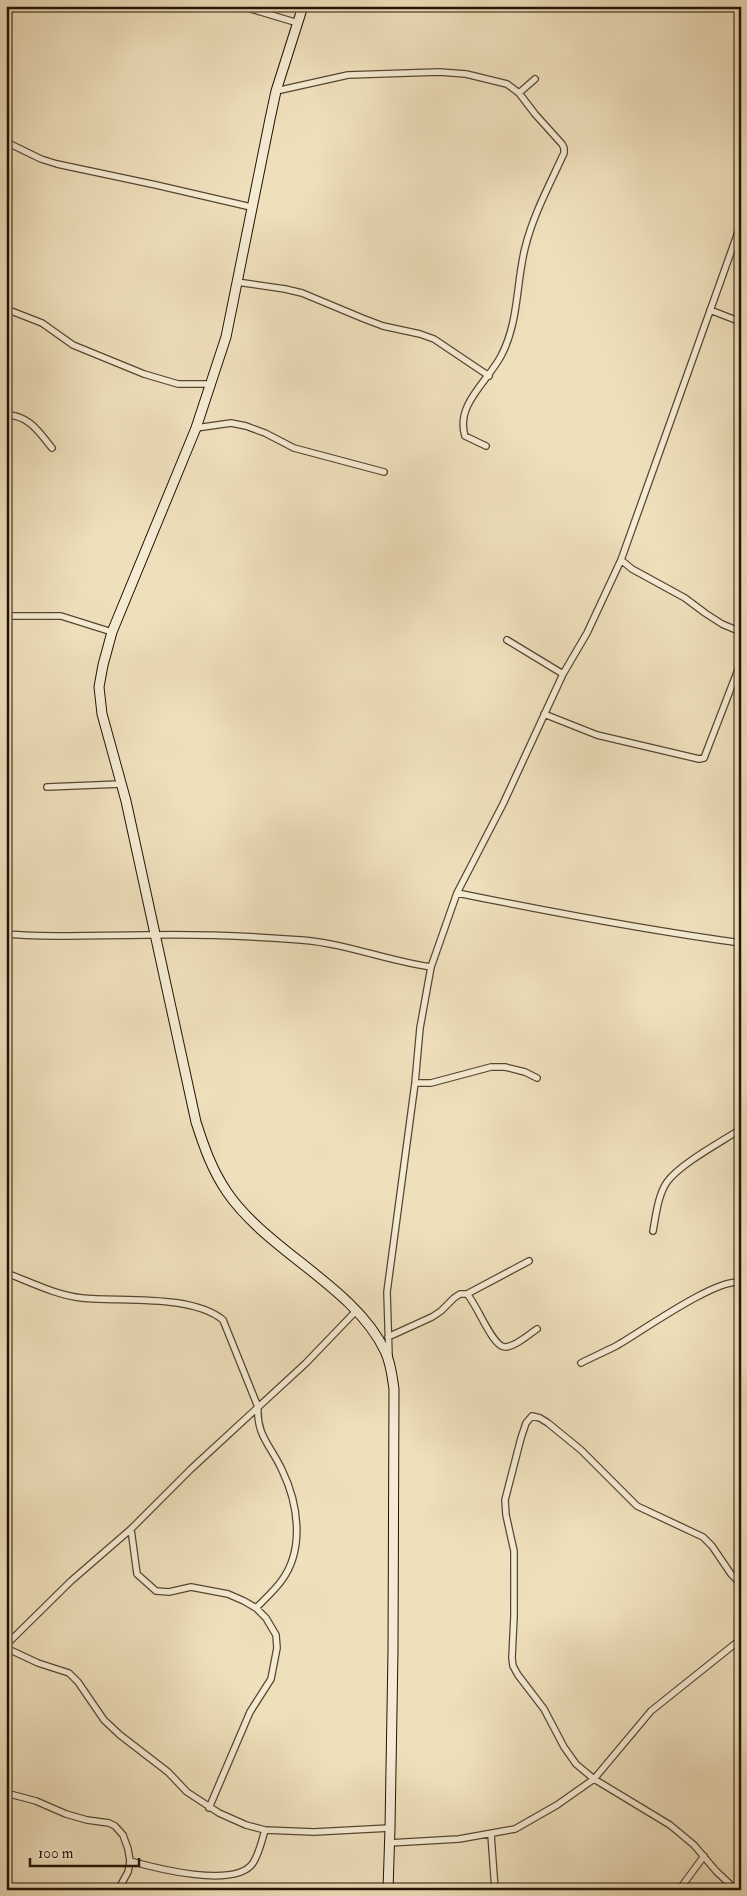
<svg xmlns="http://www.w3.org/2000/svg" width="747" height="1896" font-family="'IM FELL Double Pica',serif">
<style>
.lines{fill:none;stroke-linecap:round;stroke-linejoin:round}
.minor-casing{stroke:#554632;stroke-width:8}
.secondary-casing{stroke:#221304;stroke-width:11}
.minor{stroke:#f5ebd3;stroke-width:5.5}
.secondary{stroke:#f5ebd3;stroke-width:9}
</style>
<rect width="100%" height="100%" fill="#efe0bc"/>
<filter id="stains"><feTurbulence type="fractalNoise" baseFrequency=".004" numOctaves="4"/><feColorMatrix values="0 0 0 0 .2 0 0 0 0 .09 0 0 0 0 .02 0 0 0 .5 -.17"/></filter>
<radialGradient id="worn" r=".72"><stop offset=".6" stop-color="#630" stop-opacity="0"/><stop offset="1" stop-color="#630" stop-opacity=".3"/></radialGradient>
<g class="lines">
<defs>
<path id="minor" d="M 241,6 L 298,23
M 276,91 L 348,75 L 439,72 L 466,74 L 507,84 L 519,93 L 535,114 L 562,144 L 564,148 L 564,153 C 550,184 533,215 525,248 C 516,284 519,322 501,356 C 488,381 455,405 465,436 L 486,446
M 519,93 L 535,79
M 6,142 L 41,159 L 57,164 L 156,185 L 251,207
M 237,282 L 285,289 L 302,293 L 362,318 L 383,326 L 420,334 L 434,339 L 489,376
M 6,309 L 42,323 L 73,345 L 144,374 L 178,384 L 212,384
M 710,310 L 741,322
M 6,415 C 29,415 39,432 52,448
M 196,428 L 231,423 L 246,426 L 265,433 L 294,448 L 384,472
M 621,560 L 632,569 L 685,598 L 705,613 L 722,624 L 741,632
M 6,616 L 61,616 L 112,632
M 507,640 L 563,674
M 544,714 L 597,735 L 699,759 L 704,758 L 741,662
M 47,787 L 121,784
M 457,893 C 551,912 645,930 741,943
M 6,934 C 53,938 100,935 146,935 C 197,934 250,936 301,940 C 345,943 387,961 431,967
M 415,1083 L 431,1083 L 491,1067 L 505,1067 L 525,1072 L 537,1078
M 653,1231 C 656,1215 658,1195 667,1182 C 680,1164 721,1142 741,1129
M 6,1273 C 31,1282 55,1295 82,1298 C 122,1302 191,1294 223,1320 L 258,1407 C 256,1435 271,1446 282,1470 C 298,1503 305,1548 282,1580 C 275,1590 265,1599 256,1608
M 467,1294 L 529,1261
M 388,1337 L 432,1317 L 441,1311 L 454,1298 L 460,1294 L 467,1294 C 477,1304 493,1349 506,1347 C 516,1346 528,1335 537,1329
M 389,1356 L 387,1292 L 415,1083 L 420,1028 L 431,967 L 457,893 L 503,804 L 563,674 L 587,633 L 621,560 L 741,224
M 581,1363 C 593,1357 604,1352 616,1346 C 638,1334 720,1275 741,1283
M 131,1529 L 137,1574 L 156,1591 L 169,1592 L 191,1587 L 228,1594 L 244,1601 L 256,1608 L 266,1618 L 276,1635 L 277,1648 L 271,1679 L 250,1712 L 209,1808
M 6,1645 L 71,1581 L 131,1529 L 191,1469 L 306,1363 L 356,1311
M 6,1648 L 38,1663 L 69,1673 L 78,1682 L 104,1720 L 120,1735 L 168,1772 L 187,1792 L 219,1813 L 246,1825 L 265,1830 L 314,1832 L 390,1828
M 6,1793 L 36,1801 L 66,1814 L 87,1820 L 109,1823 L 115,1826 L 123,1835 L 128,1849 L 130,1861 L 128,1872 L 118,1890
M 491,1834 L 495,1890
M 389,1843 L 459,1839 L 515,1829 L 557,1805 L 594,1779 L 651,1711 L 741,1639
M 130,1861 C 155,1868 235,1889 253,1863 C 259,1854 262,1840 265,1830
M 679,1890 L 704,1856
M 736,1890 L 716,1871 L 694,1845 L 670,1825 L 594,1779 L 576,1764 L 564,1747 L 544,1709 L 518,1675 L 513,1666 L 512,1658 L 514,1616 L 514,1551 L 506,1515 L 505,1500 L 521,1438 L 526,1423 L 532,1416 L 540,1418 L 548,1423 L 581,1450 L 637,1506 L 703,1537 L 712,1546 L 731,1574 L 741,1584"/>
<path id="secondary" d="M 303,6 L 276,91 L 270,119 L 226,337 L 196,428 L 112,632 L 103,665 L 99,687 L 102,714 L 126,801 L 196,1122 C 204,1147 212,1170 227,1192 C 267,1251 355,1287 385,1351 C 391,1363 392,1376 394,1389 L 393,1651 L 390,1828 L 388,1890"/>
</defs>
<use href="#minor" class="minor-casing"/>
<use href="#secondary" class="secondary-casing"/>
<use href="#minor" class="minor"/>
<use href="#secondary" class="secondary"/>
</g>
<rect width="747" height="1896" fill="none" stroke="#efe0bc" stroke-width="25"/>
<rect x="8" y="8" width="732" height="1881" fill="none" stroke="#221304" stroke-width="2.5"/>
<rect x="12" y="12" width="722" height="1871" fill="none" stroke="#221304"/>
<path d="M30 1858v8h109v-8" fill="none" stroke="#221304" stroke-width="2.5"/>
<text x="38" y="1858" font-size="15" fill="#221304" stroke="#f5ebd3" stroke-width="4" paint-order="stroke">100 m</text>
<rect width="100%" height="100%" filter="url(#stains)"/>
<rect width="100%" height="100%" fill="url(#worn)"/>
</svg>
